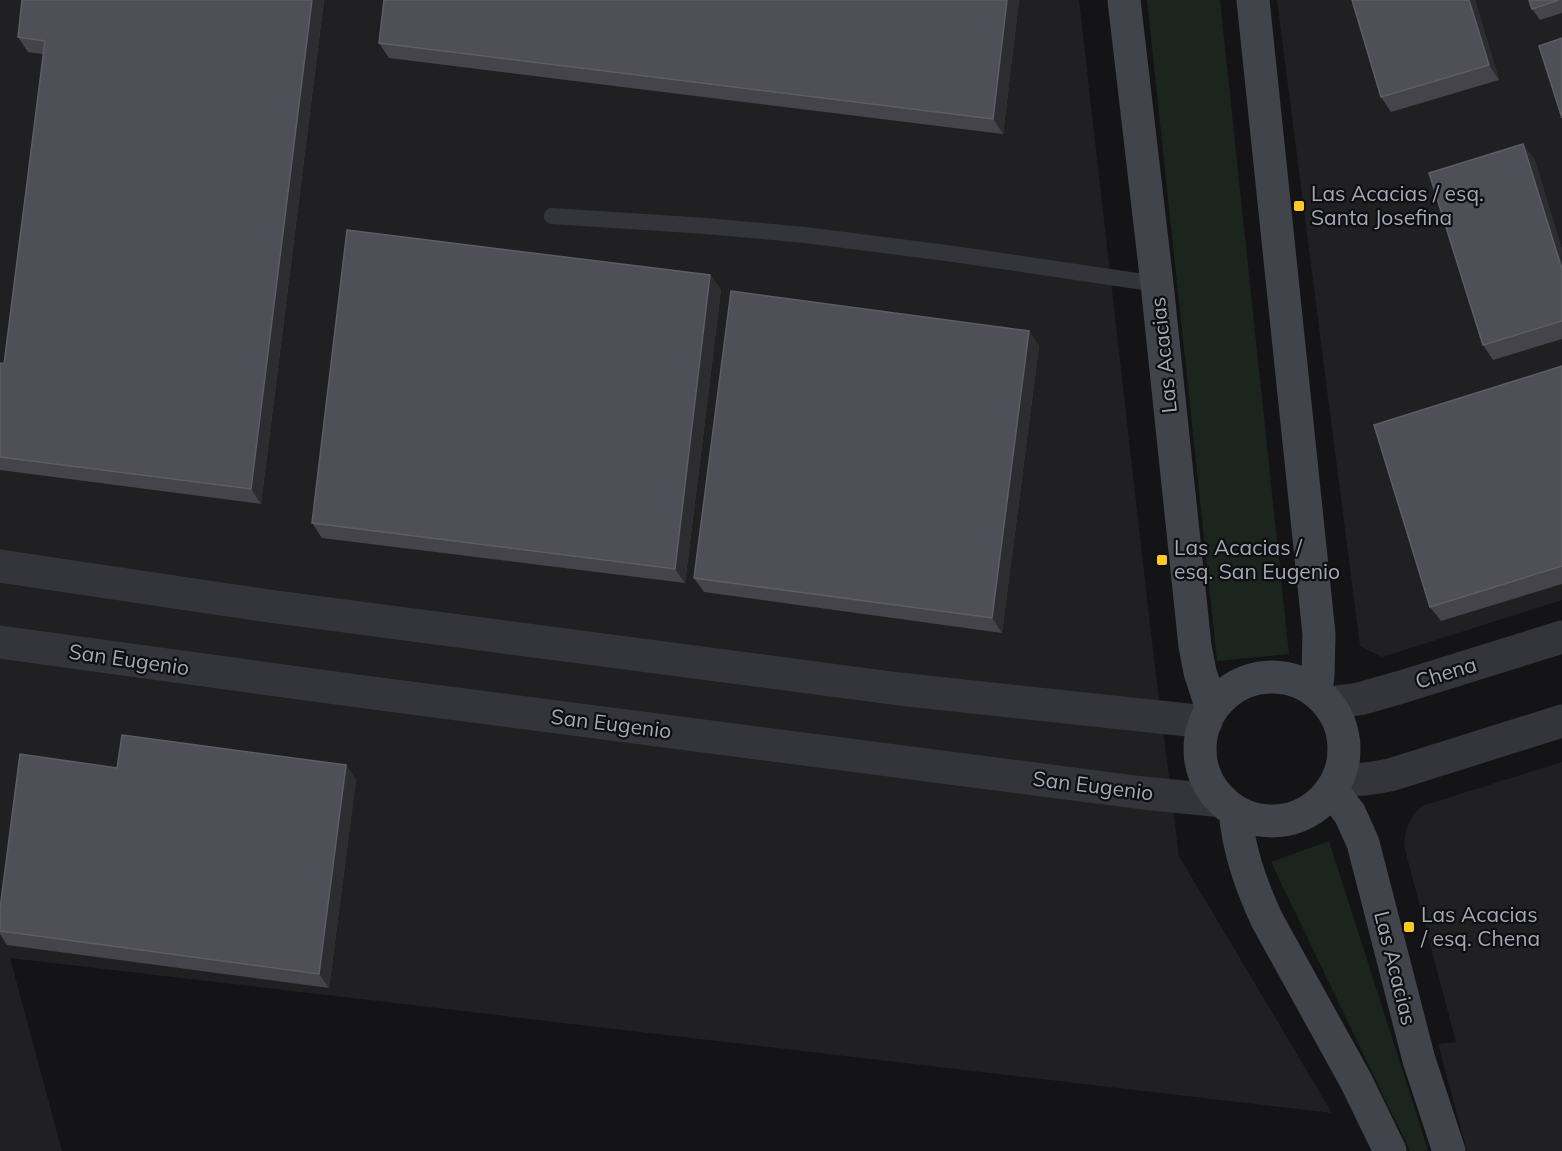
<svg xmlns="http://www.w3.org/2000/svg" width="1562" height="1151" font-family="Mulish,sans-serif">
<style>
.built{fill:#202023}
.green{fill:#1b241d}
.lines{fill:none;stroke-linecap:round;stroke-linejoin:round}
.service{stroke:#34353b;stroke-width:16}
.minor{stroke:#34353b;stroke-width:33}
.tertiary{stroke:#34353b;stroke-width:33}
.secondary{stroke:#42444b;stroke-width:33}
.wall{fill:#45444b}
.shaded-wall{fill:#2d2d31}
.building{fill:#4f4f57;stroke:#5d5d66;stroke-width:1.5}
.poi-dot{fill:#ffc822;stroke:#0f0f11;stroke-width:2}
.labels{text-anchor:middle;stroke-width:4.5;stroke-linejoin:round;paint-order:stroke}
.poi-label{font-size:21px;fill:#a4a8b7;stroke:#0f0f11;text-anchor:start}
.street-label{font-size:21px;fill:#a4a8b7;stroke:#0f0f11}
</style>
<rect width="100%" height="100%" fill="#141416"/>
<path class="built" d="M 0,0 L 1079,0 L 1153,651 L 1179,856 L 1332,1113 L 10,958 L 62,1151 L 0,1151 Z
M 1277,0 L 1562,0 L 1562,600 L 1382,657 L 1360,646 Z
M 1562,762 L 1562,1151 L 1467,1151 L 1438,1044 L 1456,1042 L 1404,846 L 1406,830 L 1414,814 L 1422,806 Z"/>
<path class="green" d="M 1147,0 L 1220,0 L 1289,654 L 1217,661 Z
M 1329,841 L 1428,1150 L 1424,1151 L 1410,1151 L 1271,862 Z"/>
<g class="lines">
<path class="service" d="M 552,216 L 706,226 L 805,235 L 954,254 L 1157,284"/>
<path class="minor" d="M 0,566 L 269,606 L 899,689 L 1206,722
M 0,642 L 365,692 L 1143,793 L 1223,801"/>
<path class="tertiary" d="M 1328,703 L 1359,699 L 1398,688 L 1562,637
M 1339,777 C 1356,782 1372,778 1390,775 L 1562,721"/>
<path class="secondary" d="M 1124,0 L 1157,284 L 1195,646 L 1200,672 L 1212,709
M 1253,0 L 1319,634 L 1318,675 L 1316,692
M1200 749a72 72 0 1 1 144 0a72 72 0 1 1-144 0Z
M 1332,790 L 1350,814 L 1363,843 L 1419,1060 L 1449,1151
M 1235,811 C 1239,851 1250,883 1267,920 L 1356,1081 L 1390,1151"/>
</g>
<path class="wall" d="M 324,0 L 261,504 L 0,470 L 0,363 L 4,364 L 43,54 L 28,52 L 18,37 Z
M 1019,0 L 1003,134 L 389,58 L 379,43 Z
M 1352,0 L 1475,0 L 1499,80 L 1391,112 L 1381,97 Z
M 1529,0 L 1562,0 L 1562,13 L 1540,20 L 1532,9 Z
M 1534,158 L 1562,250 L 1562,339 L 1493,360 L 1483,345 Z
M 710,275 L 721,290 L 685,583 L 322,538 L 312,523 Z
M 1029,331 L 1039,346 L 1002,633 L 704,592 L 694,578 Z
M 1562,366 L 1562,584 L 1441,621 L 1430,607 Z
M 346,765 L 356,780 L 329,988 L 7,945 L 0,934 L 0,909 L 117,768 Z"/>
<path class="shaded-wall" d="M 312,0 L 324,0 L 261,504 L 251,489 Z
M 1007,0 L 1019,0 L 1003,134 L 993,119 Z
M 1469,0 L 1475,0 L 1499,80 L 1489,65 Z
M 1523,144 L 1534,158 L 1562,250 L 1562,269 Z
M 710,275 L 721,290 L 685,583 L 675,569 Z
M 1029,331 L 1039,346 L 1002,633 L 992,618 Z
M 346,765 L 356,780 L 329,988 L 319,974 Z"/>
<path class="building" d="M 22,0 L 312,0 L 251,489 L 0,457 L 0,363 L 4,364 L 45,41 L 18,37 Z
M 384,0 L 1007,0 L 993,119 L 379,43 Z
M 1352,0 L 1469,0 L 1489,65 L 1381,97 Z
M 1529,0 L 1559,0 L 1532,9 Z
M 1562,38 L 1562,118 L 1539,46 Z
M 1523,144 L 1562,269 L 1562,321 L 1483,345 L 1429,173 Z
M 347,230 L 710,275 L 675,569 L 312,523 Z
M 731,291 L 1029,331 L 992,618 L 694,578 Z
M 1562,366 L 1562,566 L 1430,607 L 1374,425 Z
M 122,735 L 346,765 L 319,974 L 0,931 L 0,909 L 20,754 L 117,768 Z"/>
<g class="poi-dot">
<rect x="1293" y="200" width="12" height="12" rx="3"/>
<rect x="1156" y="554" width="12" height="12" rx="3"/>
<rect x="1403" y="921" width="12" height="12" rx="3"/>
</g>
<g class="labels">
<g class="poi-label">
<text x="1311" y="201">Las Acacias / esq.<tspan x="1311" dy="24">Santa Josefina</tspan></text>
<text x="1174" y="555">Las Acacias /<tspan x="1174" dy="24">esq. San Eugenio</tspan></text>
<text x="1421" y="922">Las Acacias<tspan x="1421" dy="24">/ esq. Chena</tspan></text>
</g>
<g class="street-label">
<text transform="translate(1164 355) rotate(-96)" y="7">Las Acacias</text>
<text transform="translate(129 660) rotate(8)" y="7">San Eugenio</text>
<text transform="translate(1446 673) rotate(-17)" y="7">Chena</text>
<text transform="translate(611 724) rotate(7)" y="7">San Eugenio</text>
<text transform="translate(1093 786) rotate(7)" y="7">San Eugenio</text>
<text transform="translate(1395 968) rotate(76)" y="7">Las Acacias</text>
</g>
</g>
</svg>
